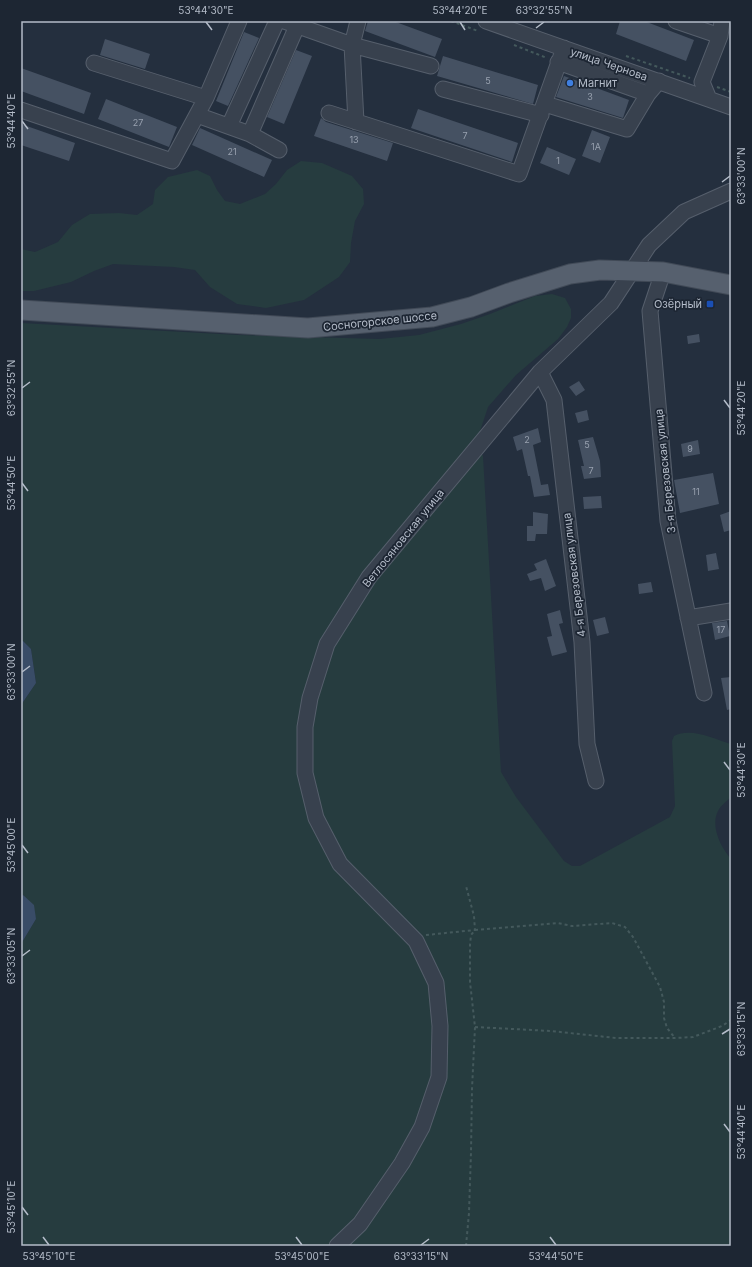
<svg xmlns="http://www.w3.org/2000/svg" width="752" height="1267" font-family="Inter,sans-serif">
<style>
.green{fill:#263c3f}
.water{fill:#394c67}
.building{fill:#455162}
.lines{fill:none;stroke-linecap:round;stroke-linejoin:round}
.minor-casing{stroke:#565f6c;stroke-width:17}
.major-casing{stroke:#414a57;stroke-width:21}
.path{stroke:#44595c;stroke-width:2;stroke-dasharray:3 3;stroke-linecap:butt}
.minor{stroke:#38414e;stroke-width:15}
.major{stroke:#56606e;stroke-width:19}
.ticks{fill:none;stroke:#b4bcc9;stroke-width:1.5}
.shop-dot{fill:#3f7fe0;stroke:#1d2633;stroke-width:1.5}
.transit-dot{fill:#1a4fb4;stroke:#1d2633;stroke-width:1.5}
.labels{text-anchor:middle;stroke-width:3.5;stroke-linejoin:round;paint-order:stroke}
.number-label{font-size:9px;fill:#98a1af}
.street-label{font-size:11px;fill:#b4bcc9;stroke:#1d2633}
.poi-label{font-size:11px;fill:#b4bcc9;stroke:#1d2633;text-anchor:start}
.neatline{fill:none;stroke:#b4bcc9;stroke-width:1.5}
.ticks-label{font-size:10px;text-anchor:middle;fill:#b4bcc9}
</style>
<rect width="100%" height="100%" fill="#242f3e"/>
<path class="green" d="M 301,161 L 322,163 L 352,176 L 363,189 L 364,204 L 355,221 L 351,243 L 350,262 L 339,277 L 304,300 L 266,308 L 237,304 L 210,287 L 195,270 L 174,267 L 113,264 L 94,271 L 71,282 L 34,291 L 21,291 L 21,249 L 35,252 L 58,242 L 72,225 L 90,214 L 119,213 L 137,215 L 153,204 L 155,190 L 168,177 L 197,170 L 210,176 L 217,190 L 225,201 L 240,204 L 265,194 L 276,184 L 287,170 Z
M 552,294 L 565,298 L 571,309 L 571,318 L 567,327 L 558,339 L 516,375 L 488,407 L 476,443 L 483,456 L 501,772 L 516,797 L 564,861 L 572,866 L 580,866 L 670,817 L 675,806 L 672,741 L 674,736 C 691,727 714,739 731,744 L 731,797 C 727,801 720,806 718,811 C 710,826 721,848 731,859 L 731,1246 L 21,1246 L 21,944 L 36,919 L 23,895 L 21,896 L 21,705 L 36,683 L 31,649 L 23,641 L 21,641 L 21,323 L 238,335 L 380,339 L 419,335 L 461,324 L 490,314 L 535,296 Z"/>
<path class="water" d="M 21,641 L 23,641 L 31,649 L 36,683 L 21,705 Z
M 23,895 L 34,905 L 36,919 L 21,944 L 21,896 Z"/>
<path class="building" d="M 368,21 L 393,21 L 442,39 L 435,57 L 365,31 Z
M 620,21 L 644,21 L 694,40 L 686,61 L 616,34 Z
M 244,32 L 259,38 L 228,106 L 216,101 Z
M 105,39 L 150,54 L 145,69 L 100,55 Z
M 296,50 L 312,56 L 284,124 L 267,117 Z
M 443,56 L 538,85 L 533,104 L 437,76 Z
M 21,68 L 91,93 L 84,114 L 21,91 Z
M 564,76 L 629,100 L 623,118 L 556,97 Z
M 106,99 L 177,127 L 169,147 L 98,119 Z
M 418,109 L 518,143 L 512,162 L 411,128 Z
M 321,118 L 326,122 L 393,143 L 387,161 L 314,136 Z
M 21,124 L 75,143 L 69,161 L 21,145 Z
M 200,128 L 272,160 L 264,177 L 192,145 Z
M 592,130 L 610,137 L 600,163 L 582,156 Z
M 547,147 L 576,159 L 569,175 L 540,163 Z
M 699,334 L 700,342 L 688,344 L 687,336 Z
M 579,381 L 585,390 L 576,396 L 569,387 Z
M 587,410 L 589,420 L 578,423 L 575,413 Z
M 538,428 L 541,442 L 533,445 L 541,485 L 548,484 L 550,495 L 534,497 L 530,476 L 528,476 L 522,449 L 517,451 L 513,437 Z
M 593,437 L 600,461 L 601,477 L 584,479 L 581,466 L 584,466 L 578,440 Z
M 698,440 L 700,454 L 683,457 L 681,444 Z
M 713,473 L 719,504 L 680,513 L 674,480 Z
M 601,496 L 602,508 L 584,509 L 583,497 Z
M 731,511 L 731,530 L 724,532 L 720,515 Z
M 533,512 L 548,514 L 547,534 L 536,534 L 535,541 L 527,541 L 527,526 L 533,526 Z
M 716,553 L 719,569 L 708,571 L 706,555 Z
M 546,559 L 556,586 L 545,591 L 541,578 L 530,581 L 527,574 L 537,570 L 534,564 Z
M 651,582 L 653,592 L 639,594 L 638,584 Z
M 560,610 L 563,623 L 559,624 L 567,652 L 552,656 L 547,637 L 552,636 L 547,614 Z
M 605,617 L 609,633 L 597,636 L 593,620 Z
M 727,621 L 730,636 L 715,640 L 712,623 Z
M 731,677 L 731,709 L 727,710 L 721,678 Z"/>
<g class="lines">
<defs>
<path id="minor" d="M 284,21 L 352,45 L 431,66
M 486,21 L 731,107
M 676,21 L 720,36
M 558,62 L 648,94
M 94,63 L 206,98
M 443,89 L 541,115
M 709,99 L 702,82 L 720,36 L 722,21
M 545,104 L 627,129 L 648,94 L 659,81
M 21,110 L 172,161 L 206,98 L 239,21
M 329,113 L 519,174 L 564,48
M 197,115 L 250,134 L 279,150
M 356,122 L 352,45 L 358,21
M 229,126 L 277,21
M 250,134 L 297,26
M 663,272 L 650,311 L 668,521 L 704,693
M 540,372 L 554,400 L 582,642 L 587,744 L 596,781
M 688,618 L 731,611
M 337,1246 L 360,1224 L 402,1163 L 422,1127 L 439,1077 L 440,1026 L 436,983 L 416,941 L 340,864 L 316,818 L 305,773 L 305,727 L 310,698 L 327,644 L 369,577 L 540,372 L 611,303 L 649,245 L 684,212 L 731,191"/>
<path id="major" d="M 21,310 L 308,328 L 432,317 L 471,307 L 509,293 L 570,274 L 600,270 L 663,272 L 731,285"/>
</defs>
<use href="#minor" class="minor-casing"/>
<use href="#major" class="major-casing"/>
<path class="path" d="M 451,21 L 478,31
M 514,45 L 547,58
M 626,56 L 690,78
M 717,87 L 731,92
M 426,935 L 475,930 L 474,916 L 466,886
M 475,1027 L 551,1031 L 616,1038 L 675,1038 L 693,1037 L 722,1026 L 731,1020
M 466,1246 L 469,1213 L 471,1152 L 472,1089 L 475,1027 L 470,982 L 470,945 L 471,935 L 475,930 L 558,923 L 572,926 L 612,923 L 625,927 L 633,937 L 660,987 L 664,1002 L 664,1018 L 667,1028 L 675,1038"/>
<use href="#minor" class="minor"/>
<use href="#major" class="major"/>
</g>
<path class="ticks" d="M 206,22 L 212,30M 460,22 L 465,30M 536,28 L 544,22M 22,121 L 28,129M 722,182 L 730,176M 22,388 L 30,382M 724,400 L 730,408M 22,483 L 28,491M 22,672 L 30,666M 724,762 L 730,770M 22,845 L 28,853M 22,956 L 30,950M 722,1034 L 730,1029M 724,1124 L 730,1132M 22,1207 L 28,1215M 43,1237 L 49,1245M 296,1237 L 302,1245M 550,1237 L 556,1245M 421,1245 L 429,1239"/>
<circle class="shop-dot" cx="570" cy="83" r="4"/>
<rect class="transit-dot" x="706" y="300" width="8" height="8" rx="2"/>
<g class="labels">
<g class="number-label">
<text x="488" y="84">5</text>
<text x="590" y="100">3</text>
<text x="138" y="126">27</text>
<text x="465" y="139">7</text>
<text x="354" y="143">13</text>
<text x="596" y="150">1А</text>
<text x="232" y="155">21</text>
<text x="558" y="164">1</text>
<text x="527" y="443">2</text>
<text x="587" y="448">5</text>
<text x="690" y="452">9</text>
<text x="591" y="474">7</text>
<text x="696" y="495">11</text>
<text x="721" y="633">17</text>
</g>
<g class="street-label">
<text transform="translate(609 64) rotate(19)" y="4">улица Чернова</text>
<text transform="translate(380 321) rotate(-6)" y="4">Сосногорское шоссе</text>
<text transform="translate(665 471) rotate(-96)" y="4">3-я Березовская улица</text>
<text transform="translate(403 538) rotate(-51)" y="4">Ветлосяновская улица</text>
<text transform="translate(574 575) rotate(-97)" y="4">4-я Березовская улица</text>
</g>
<g class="poi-label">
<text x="578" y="87">Магнит</text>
<text x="702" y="308" text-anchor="end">Озёрный</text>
</g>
</g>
<rect width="752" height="1267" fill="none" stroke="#1d2633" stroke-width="44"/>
<rect x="22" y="22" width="708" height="1223" class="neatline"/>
<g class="ticks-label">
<text x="206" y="14">53°44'30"E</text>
<text x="460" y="14">53°44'20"E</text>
<text x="544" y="14">63°32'55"N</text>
<text transform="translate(11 121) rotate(-90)" y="4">53°44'40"E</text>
<text transform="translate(741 176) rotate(-90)" y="4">63°33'00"N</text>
<text transform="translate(11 388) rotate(-90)" y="4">63°32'55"N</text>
<text transform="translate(741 408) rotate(-90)" y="4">53°44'20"E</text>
<text transform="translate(11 483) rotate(-90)" y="4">53°44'50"E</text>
<text transform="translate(11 672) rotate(-90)" y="4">63°33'00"N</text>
<text transform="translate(741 770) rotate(-90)" y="4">53°44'30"E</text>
<text transform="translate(11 845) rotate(-90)" y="4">53°45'00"E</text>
<text transform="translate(11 956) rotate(-90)" y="4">63°33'05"N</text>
<text transform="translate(741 1029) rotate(-90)" y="4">63°33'15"N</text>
<text transform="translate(741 1132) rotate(-90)" y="4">53°44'40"E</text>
<text transform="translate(11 1207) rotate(-90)" y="4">53°45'10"E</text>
<text x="49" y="1260">53°45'10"E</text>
<text x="302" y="1260">53°45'00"E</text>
<text x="421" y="1260">63°33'15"N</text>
<text x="556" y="1260">53°44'50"E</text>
</g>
</svg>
